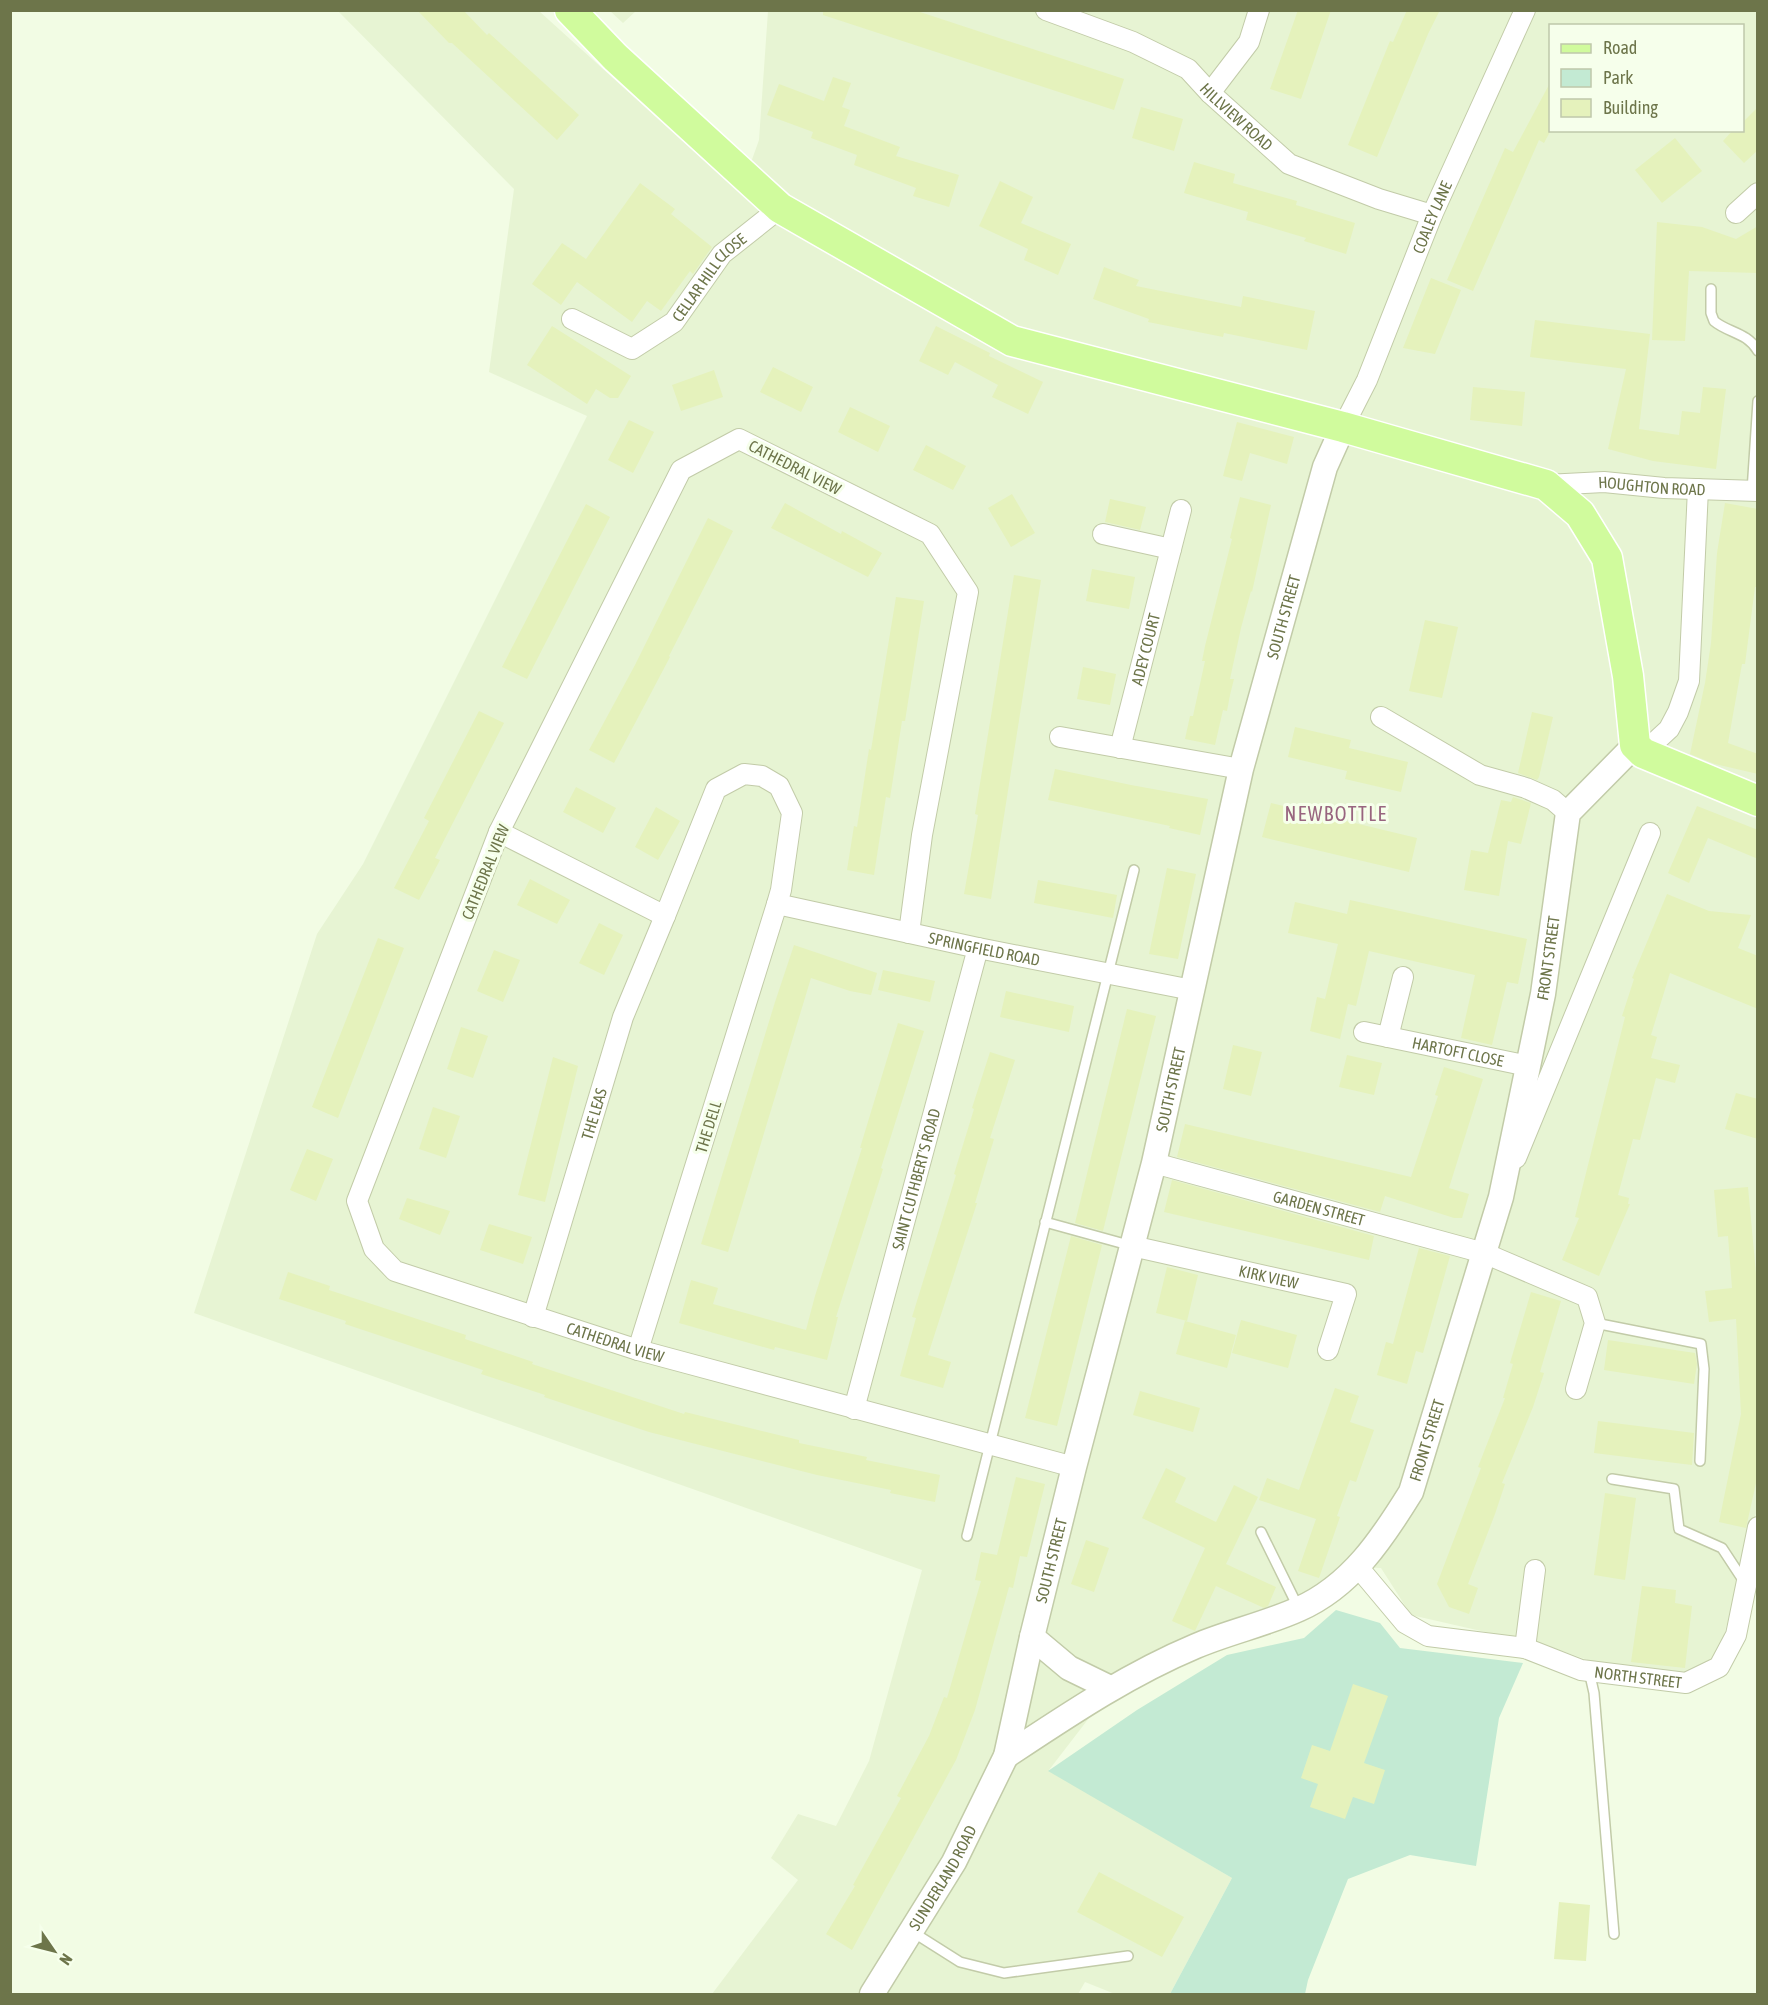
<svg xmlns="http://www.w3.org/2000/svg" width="1768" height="2005" font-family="'Asap Condensed',sans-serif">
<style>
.residential{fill:#e7f4d3;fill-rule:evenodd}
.green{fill:#c3ead3}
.building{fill:#e5f2bc}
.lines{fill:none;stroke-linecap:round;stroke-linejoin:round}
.service-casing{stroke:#c2cba8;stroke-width:12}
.minor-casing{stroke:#c2cba8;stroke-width:22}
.tertiary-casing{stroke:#c2cba8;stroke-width:27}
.primary-casing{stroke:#fff;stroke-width:33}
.service{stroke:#fff;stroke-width:9}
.minor{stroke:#fff;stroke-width:20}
.tertiary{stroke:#fff;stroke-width:24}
.primary{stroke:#d0fb9d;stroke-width:30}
.labels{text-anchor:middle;stroke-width:6;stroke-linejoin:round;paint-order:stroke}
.street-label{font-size:16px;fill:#6d754a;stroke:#f6ffeb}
.quarter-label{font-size:20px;letter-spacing:1.5px;fill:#98657f;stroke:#f6ffeb}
</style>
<rect width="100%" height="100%" fill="#f2fce4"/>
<path class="residential" d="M 338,11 L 539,11 L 740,193 L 759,140 L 768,11 L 1757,11 L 1758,1504 L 1751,1536 L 1717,1661 L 1688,1678 L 1613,1669 L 1551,1647 L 1411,1615 L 1381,1568 L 1358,1567 L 1316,1591 L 1126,1670 L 1049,1770 L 1232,1878 L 1170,1994 L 1115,1994 L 1085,1982 L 1078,1994 L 712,1994 L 798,1880 L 771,1858 L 798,1814 L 836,1826 L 869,1761 L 922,1570 L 194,1313 L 317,934 L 363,864 L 587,416 L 489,372 L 514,189 ZM 1550,26 L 1742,26 L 1742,130 L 1550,130 Z
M 610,11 L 636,11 L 623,23 Z"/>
<path class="green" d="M 1336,1610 L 1380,1623 L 1400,1648 L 1523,1663 L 1499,1718 L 1476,1866 L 1410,1855 L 1348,1879 L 1308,1980 L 1305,1994 L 1170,1994 L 1232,1878 L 1048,1771 L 1137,1710 L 1227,1655 L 1304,1638 Z"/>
<path class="building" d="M 417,10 L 463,10 L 487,35 L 489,33 L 579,115 L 557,140 L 452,43 L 449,43 Z
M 823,10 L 914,10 L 1124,79 L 1114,110 L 823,15 Z
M 1298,10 L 1331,10 L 1301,99 L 1270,89 Z
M 1407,10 L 1440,10 L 1428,34 L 1377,157 L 1348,145 L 1390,41 L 1393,42 Z
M 833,77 L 851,83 L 842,107 L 850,110 L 844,126 L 900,147 L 896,156 L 959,175 L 949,207 L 913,196 L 916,188 L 854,165 L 857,155 L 811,138 L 813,132 L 767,115 L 779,84 L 824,101 Z
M 1551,81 L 1551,130 L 1544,143 L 1539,140 L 1473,291 L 1447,280 L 1505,148 L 1513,152 Z
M 1141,107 L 1183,119 L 1174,151 L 1132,138 Z
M 1758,107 L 1758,150 L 1744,163 L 1723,141 L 1733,130 L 1743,130 L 1743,122 Z
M 1675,138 L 1702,171 L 1662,203 L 1635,170 Z
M 1194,162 L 1235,174 L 1233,183 L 1297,201 L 1296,205 L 1355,223 L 1346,254 L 1304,241 L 1306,238 L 1246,220 L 1248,212 L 1184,193 Z
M 1000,181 L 1033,197 L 1021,223 L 1071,244 L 1058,275 L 1024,260 L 1028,249 L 979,226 Z
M 640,183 L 675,209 L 671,214 L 712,247 L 693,274 L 690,271 L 661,311 L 647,301 L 632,322 L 577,282 L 561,305 L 532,284 L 562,243 L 586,259 Z
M 1657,222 L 1702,227 L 1736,239 L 1758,226 L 1758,273 L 1689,271 L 1685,341 L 1652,340 Z
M 1104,267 L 1139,280 L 1136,286 L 1241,307 L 1243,296 L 1315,311 L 1307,350 L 1224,333 L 1223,337 L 1148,322 L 1149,319 L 1093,299 Z
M 1431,278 L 1461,290 L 1435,354 L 1403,348 Z
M 1535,320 L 1650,334 L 1639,429 L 1679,435 L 1682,411 L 1700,413 L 1703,387 L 1726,389 L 1716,469 L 1653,461 L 1608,449 L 1626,369 L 1530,357 Z
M 552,326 L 631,376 L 618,398 L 610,398 L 596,389 L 587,404 L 527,365 Z
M 936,326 L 990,353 L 989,356 L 1043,382 L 1028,414 L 992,397 L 998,385 L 955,362 L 948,375 L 919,361 Z
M 773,367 L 813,387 L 801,412 L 760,392 Z
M 714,370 L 723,397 L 681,411 L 672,385 Z
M 1473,387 L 1525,392 L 1522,426 L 1470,420 Z
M 850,407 L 890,426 L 878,452 L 838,432 Z
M 629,420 L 654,432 L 633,473 L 608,460 Z
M 1237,422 L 1294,437 L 1287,464 L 1250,453 L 1242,481 L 1223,476 Z
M 926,445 L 966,466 L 953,490 L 913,470 Z
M 1012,494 L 1035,533 L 1011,547 L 988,508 Z
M 1240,497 L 1271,505 L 1252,592 L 1251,591 L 1241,628 L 1230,679 L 1234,679 L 1230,695 L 1227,711 L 1223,710 L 1215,745 L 1185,739 L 1190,716 L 1193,716 L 1205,661 L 1202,661 L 1205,646 L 1232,539 L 1230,538 Z
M 1110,499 L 1146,507 L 1140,530 L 1105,522 Z
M 785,503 L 841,534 L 842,531 L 882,553 L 868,577 L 771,528 Z
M 1725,503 L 1758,509 L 1758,587 L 1755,587 L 1745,664 L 1742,664 L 1728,743 L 1758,754 L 1758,774 L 1715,764 L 1690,754 L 1705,683 L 1711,643 L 1717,553 Z
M 586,504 L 610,517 L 527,679 L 502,667 Z
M 708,518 L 733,531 L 669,656 L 670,657 L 614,763 L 589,750 L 635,665 Z
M 1092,569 L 1135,577 L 1129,609 L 1086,601 Z
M 1014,575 L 1041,580 L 991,899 L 964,894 L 978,815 L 975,814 Z
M 896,597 L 924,601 L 905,721 L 902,721 L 890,798 L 886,797 L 874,875 L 847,870 L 854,826 L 857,827 L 869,749 L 871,750 Z
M 1425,620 L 1458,627 L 1442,698 L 1409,691 Z
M 1083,667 L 1116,674 L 1110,705 L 1077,699 Z
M 479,711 L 504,723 L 435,858 L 440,860 L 419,900 L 394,888 L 429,821 L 424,818 Z
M 1532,712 L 1553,717 L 1539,777 L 1537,780 L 1518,773 Z
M 1295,727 L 1351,740 L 1349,748 L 1408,762 L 1401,792 L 1345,779 L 1347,771 L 1288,757 Z
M 1055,769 L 1131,785 L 1208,799 L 1200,835 L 1169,828 L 1170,826 L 1048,800 Z
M 576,787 L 616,808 L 603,833 L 563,812 Z
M 1513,797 L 1531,803 L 1521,844 L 1508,841 L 1499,896 L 1464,890 L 1471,850 L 1488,853 L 1501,800 L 1511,802 Z
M 1271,803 L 1417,838 L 1409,872 L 1262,837 Z
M 1697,806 L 1758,830 L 1758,859 L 1708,838 L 1689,883 L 1668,873 Z
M 656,807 L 680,821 L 658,860 L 635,847 Z
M 1167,868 L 1196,874 L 1178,959 L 1149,954 Z
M 530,879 L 570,900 L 557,924 L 517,905 Z
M 1038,880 L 1117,895 L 1113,918 L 1034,903 Z
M 1667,894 L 1709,911 L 1751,915 L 1738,948 L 1758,956 L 1758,1009 L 1670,973 L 1651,1035 L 1657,1037 L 1651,1058 L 1680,1065 L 1675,1083 L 1656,1078 L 1640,1140 L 1633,1139 L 1618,1195 L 1629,1198 L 1628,1204 L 1630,1204 L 1599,1276 L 1562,1260 L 1579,1218 L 1575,1217 L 1625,1017 L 1622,1016 L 1634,979 L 1632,978 Z
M 1350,900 L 1527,939 L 1518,984 L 1507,982 L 1492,1045 L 1461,1038 L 1475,975 L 1369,951 L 1356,1006 L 1348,1004 L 1340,1039 L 1310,1031 L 1317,997 L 1325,999 L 1338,944 L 1288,933 L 1295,902 L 1347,914 Z
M 599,923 L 623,935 L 604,975 L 579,963 Z
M 378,938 L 404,948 L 338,1118 L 312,1107 Z
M 794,945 L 877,973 L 871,995 L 850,991 L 811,978 L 728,1252 L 701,1244 L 775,1002 Z
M 494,950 L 520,960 L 503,1002 L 477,991 Z
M 883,970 L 935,981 L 930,1002 L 878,990 Z
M 1006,991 L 1074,1006 L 1069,1032 L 1000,1017 Z
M 1127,1009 L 1156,1016 L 1103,1231 L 1075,1223 Z
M 898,1023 L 924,1031 L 881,1168 L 883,1169 L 836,1317 L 838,1317 L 827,1360 L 775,1347 L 774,1350 L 679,1323 L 691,1280 L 718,1288 L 713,1304 L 806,1330 L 815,1296 L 862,1148 L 860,1148 Z
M 461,1027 L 488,1036 L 473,1078 L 447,1069 Z
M 1233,1045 L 1262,1052 L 1251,1096 L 1223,1089 Z
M 990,1052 L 1015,1060 L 990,1138 L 994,1139 L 975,1203 L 977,1203 L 928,1355 L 951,1362 L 943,1388 L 900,1376 L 916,1318 L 912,1317 L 956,1175 L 954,1174 L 974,1109 L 972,1108 Z
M 1347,1055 L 1382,1063 L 1374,1095 L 1339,1087 Z
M 553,1057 L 578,1066 L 545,1202 L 518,1195 Z
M 1444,1067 L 1483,1079 L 1449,1188 L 1469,1194 L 1462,1218 L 1454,1218 L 1385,1196 L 1380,1212 L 1177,1157 L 1185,1124 L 1411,1177 L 1438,1096 L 1435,1095 Z
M 1736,1093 L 1758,1099 L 1758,1139 L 1725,1129 Z
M 433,1107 L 460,1116 L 446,1158 L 419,1149 Z
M 307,1149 L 333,1159 L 316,1201 L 290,1190 Z
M 1172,1180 L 1374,1236 L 1369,1260 L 1164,1212 Z
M 1748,1187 L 1758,1295 L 1758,1474 L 1746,1528 L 1719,1522 L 1741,1414 L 1738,1356 L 1736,1319 L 1709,1322 L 1705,1291 L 1732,1288 L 1728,1236 L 1718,1237 L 1714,1190 Z
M 407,1198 L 450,1211 L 440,1235 L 399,1219 Z
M 489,1224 L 532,1237 L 523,1264 L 480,1250 Z
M 1071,1236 L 1102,1245 L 1057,1426 L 1025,1418 Z
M 1419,1248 L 1450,1256 L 1423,1353 L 1416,1351 L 1407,1384 L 1377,1375 L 1386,1342 L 1393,1344 Z
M 1167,1267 L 1198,1275 L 1187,1321 L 1156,1313 Z
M 288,1272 L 330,1286 L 329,1290 L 466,1335 L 465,1339 L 533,1362 L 532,1364 L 684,1414 L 685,1412 L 799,1440 L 799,1443 L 867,1457 L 866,1460 L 940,1475 L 935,1502 L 890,1493 L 891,1490 L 817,1475 L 649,1432 L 544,1397 L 545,1395 L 481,1374 L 483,1370 L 345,1324 L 346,1321 L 279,1299 Z
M 1531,1292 L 1561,1301 L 1540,1372 L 1544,1373 L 1533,1407 L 1502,1483 L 1505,1484 L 1495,1514 L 1468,1584 L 1478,1588 L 1469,1614 L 1449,1607 L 1437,1584 L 1481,1468 L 1478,1467 L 1505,1398 L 1503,1398 L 1513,1364 L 1510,1363 Z
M 1241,1320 L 1297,1335 L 1288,1368 L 1232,1353 Z
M 1185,1321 L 1236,1335 L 1227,1368 L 1176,1354 Z
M 1608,1340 L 1695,1353 L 1697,1364 L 1694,1384 L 1604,1370 Z
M 1335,1388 L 1359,1396 L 1350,1422 L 1374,1430 L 1356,1482 L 1350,1480 L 1337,1516 L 1340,1517 L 1319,1578 L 1298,1571 L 1316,1519 L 1259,1500 L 1267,1478 L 1299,1490 Z
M 1140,1391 L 1200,1408 L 1193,1432 L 1133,1415 Z
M 1598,1421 L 1694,1433 L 1692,1465 L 1594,1453 Z
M 1166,1468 L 1186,1478 L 1175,1502 L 1216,1522 L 1234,1485 L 1258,1497 L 1226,1564 L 1276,1587 L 1268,1606 L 1264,1608 L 1216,1586 L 1195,1631 L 1172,1621 L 1205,1548 L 1142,1518 Z
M 1016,1477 L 1045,1484 L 1027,1557 L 1020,1556 L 1013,1588 L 1009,1587 L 975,1710 L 956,1760 L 852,1950 L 826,1934 L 855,1886 L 853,1885 L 901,1798 L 897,1796 L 929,1736 L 944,1697 L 947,1698 L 981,1581 L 975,1580 L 981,1552 L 997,1555 Z
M 1605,1493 L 1636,1498 L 1625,1580 L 1594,1575 Z
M 1086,1540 L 1109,1548 L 1094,1592 L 1071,1584 Z
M 1642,1586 L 1676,1590 L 1675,1603 L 1692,1606 L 1685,1668 L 1631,1662 Z
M 1353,1684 L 1388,1696 L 1364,1763 L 1385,1770 L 1374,1804 L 1353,1797 L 1345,1819 L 1310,1807 L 1318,1784 L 1301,1778 L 1312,1745 L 1330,1751 Z
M 1099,1872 L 1184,1917 L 1162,1957 L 1077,1912 Z
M 1559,1902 L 1590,1905 L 1586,1961 L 1554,1959 Z"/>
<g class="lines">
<defs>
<path id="service" d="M 1711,289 L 1711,313 L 1714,321 C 1728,333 1747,332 1758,351
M 1752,491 L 1758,401
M 1045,1222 L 1132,1246
M 1595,1323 L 1701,1344 L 1704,1369 L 1700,1461
M 1612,1479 L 1674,1489 L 1679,1529 L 1722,1548 L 1745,1583
M 1261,1532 L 1298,1607
M 967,1536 L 1134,870
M 1589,1671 L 1594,1693 L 1614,1934
M 911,1931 L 960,1962 L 1004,1973 L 1128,1956"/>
<g id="minor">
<path id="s1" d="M 1046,10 L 1133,42 L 1188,69 L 1210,93 L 1289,164 L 1379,199 L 1432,215"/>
<path d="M 1210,93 L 1249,42 L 1259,10"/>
<path d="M 1736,213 L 1758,193"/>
<path id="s2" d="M 572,319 L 632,349 L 674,322 L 722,254 L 780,208"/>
<path id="s3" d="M 1343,427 L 1367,380 L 1432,215 L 1525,10"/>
<path id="s4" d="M 1546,485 L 1604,482 L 1664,488 L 1758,491"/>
<path d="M 1103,534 L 1171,549"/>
<path d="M 1381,717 L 1480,775 L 1526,788 L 1553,800 L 1568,813"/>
<path d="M 1060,737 L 1241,769"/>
<path id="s5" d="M 1120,748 L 1181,510"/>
<path d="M 1643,753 L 1669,729 L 1678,712 L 1689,681 L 1698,489"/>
<path d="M 499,832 L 665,916 L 716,789 L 744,774 L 762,776 L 779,786 L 792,813 L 781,890 L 777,904 L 638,1350"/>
<path id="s6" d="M 777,904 L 978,948 L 1192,990"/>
<path id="s7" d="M 909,933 L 922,835 L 968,592 L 930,534 L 739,439 L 681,470 L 499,832 L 357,1201 L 374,1249 L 395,1271 L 638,1350 L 1074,1467"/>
<path id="s8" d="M 1364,1032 L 1528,1066"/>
<path d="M 1388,1037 L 1403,977"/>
<path d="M 1516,1158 L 1650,833"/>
<path id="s9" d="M 1154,1163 L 1484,1253 L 1587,1297 L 1595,1323 L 1576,1389"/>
<path id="s10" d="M 1132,1246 L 1346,1294 L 1328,1350"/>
<path id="s11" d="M 533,1317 L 623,1017 L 665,916"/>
<path id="s12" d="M 854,1409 L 978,948"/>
<path id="s13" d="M 1358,1567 L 1405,1623 L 1428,1636 L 1525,1648 L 1581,1670 L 1686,1683 L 1719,1667 L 1736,1635 L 1758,1527"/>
<path d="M 1525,1648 L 1535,1570"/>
</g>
<g id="tertiary">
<path d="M 1032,1637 L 1069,1668 L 1110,1688"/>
<path id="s14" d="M 1006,1756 C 1068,1715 1127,1675 1196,1646 C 1229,1632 1266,1624 1299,1609 C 1351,1586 1382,1539 1411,1492 L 1501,1197 L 1543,994 L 1568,813 L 1635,745"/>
<path id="s15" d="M 872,1994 L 954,1862 L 1006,1756 L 1032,1637 L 1074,1467 L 1154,1163 L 1241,769 L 1325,467 L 1343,427"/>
</g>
<path id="primary" d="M 570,10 L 615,57 L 780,208 L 1012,341 L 1343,427 L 1546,485 L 1580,514 L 1607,558 L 1628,676 L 1635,745 L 1643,753 L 1758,801"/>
</defs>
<use href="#service" class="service-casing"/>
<use href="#minor" class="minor-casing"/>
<use href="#tertiary" class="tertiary-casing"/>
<use href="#primary" class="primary-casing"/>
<use href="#service" class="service"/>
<use href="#minor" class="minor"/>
<use href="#tertiary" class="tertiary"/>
<use href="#primary" class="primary"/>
</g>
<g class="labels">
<g class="street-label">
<text dy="6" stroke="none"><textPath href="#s1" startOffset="222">HILLVIEW ROAD</textPath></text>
<text dy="6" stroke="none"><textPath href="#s3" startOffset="228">COALEY LANE</textPath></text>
<text dy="6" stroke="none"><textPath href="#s2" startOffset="174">CELLAR HILL CLOSE</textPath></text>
<text transform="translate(795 467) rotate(27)" y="6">CATHEDRAL VIEW</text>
<text dy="6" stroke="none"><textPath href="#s4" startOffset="106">HOUGHTON ROAD</textPath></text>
<text dy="6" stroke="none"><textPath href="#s15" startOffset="1446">SOUTH STREET</textPath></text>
<text dy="6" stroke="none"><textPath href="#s5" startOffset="102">ADEY COURT</textPath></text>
<text transform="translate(485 872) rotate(-68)" y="6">CATHEDRAL VIEW</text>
<text dy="6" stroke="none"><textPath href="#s6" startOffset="212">SPRINGFIELD ROAD</textPath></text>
<text dy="6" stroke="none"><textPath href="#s14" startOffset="1046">FRONT STREET</textPath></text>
<text dy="6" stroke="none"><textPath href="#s8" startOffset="96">HARTOFT CLOSE</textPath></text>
<text dy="6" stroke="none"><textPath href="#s15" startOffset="960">SOUTH STREET</textPath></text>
<text dy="6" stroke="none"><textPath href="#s11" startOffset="212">THE LEAS</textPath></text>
<text transform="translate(708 1127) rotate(-73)" y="6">THE DELL</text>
<text dy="6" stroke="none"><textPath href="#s12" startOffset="238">SAINT CUTHBERT'S ROAD</textPath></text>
<text dy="6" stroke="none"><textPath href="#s9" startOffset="171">GARDEN STREET</textPath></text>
<text dy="6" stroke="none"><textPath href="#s10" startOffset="140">KIRK VIEW</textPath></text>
<text dy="6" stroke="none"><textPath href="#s7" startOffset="1808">CATHEDRAL VIEW</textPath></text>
<text dy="6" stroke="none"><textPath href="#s14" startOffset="548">FRONT STREET</textPath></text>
<text dy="6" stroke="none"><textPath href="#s15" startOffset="474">SOUTH STREET</textPath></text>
<text dy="6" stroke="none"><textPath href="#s13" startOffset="315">NORTH STREET</textPath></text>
<text dy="6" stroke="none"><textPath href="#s15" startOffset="136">SUNDERLAND ROAD</textPath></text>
</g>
<g class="quarter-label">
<text x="1336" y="821">NEWBOTTLE</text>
</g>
</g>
<rect width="1768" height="2005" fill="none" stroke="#6d754a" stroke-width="24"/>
<rect x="1549" y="24" width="195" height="108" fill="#f6ffeb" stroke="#bfc8ab" stroke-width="1.5"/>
<rect x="1561" y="44" width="30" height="9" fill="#d0fb9d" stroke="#bfc8ab" stroke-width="1.5"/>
<text x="1603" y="54" font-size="18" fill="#6d754a">Road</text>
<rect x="1561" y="69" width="30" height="18" fill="#c3ead3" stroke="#bfc8ab" stroke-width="1.5"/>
<text x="1603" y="84" font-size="18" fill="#6d754a">Park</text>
<rect x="1561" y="99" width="30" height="18" fill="#e5f2bc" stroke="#bfc8ab" stroke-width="1.5"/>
<text x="1603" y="114" font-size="18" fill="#6d754a">Building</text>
<g transform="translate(54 1951) rotate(125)" stroke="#f6ffeb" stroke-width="4.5" paint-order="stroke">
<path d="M0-4.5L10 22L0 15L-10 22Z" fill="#6d754a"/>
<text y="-9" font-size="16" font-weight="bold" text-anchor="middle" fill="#6d754a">N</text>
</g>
</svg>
